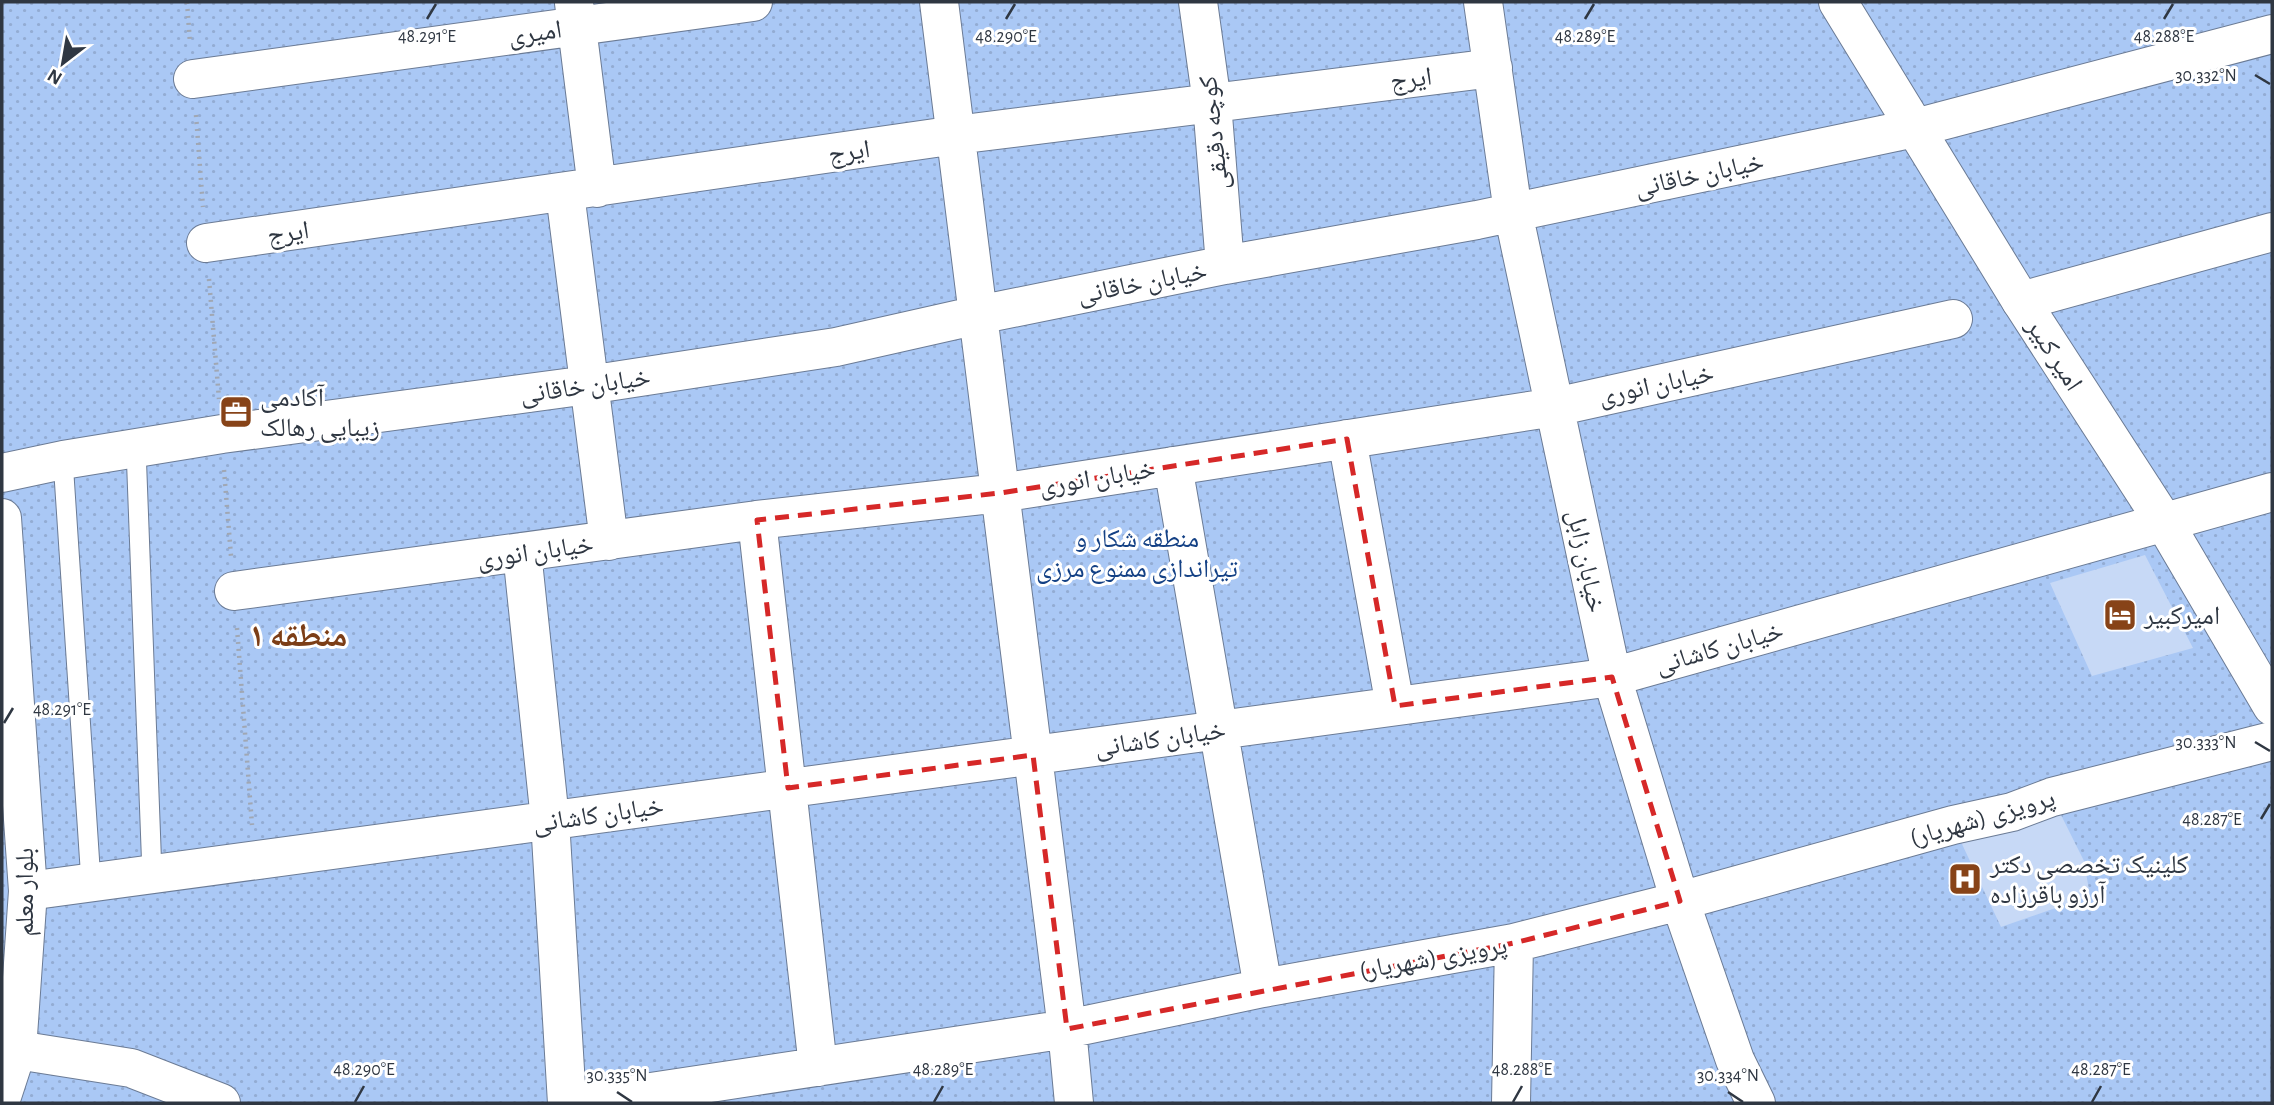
<svg xmlns="http://www.w3.org/2000/svg" width="2274" height="1105" font-family="'Alegreya Sans','Noto Naskh Arabic',sans-serif">
<style>
.park{fill:url(#park-dots)}
.building{fill:#c7d9f6}
.lines{fill:none;stroke-linecap:round;stroke-linejoin:round}
.service-casing{stroke:#6b7b95;stroke-width:21}
.minor-casing{stroke:#6b7b95;stroke-width:40}
.tertiary-casing{stroke:#6b7b95;stroke-width:40}
.secondary-casing{stroke:#6b7b95;stroke-width:40}
.path{stroke:#a0a7b3;stroke-width:4.5;stroke-dasharray:2 5;stroke-linecap:butt}
.service{stroke:#fff;stroke-width:19}
.minor{stroke:#fff;stroke-width:38}
.tertiary{stroke:#fff;stroke-width:38}
.secondary{stroke:#fff;stroke-width:38}
.marked{fill:none;stroke:#d62828;stroke-width:5;stroke-dasharray:14 9;stroke-linejoin:round}
.ticks{fill:none;stroke:#2f3742;stroke-width:2.5}
.labels{text-anchor:middle;stroke-width:6;stroke-linejoin:round;paint-order:stroke}
.street-label{font-size:26px;fill:#2f3742;stroke:#fff}
.poi-label{font-size:26px;fill:#2f3742;stroke:#fff;text-anchor:start}
.park-label{font-size:26px;fill:#144185;stroke:#fff}
.district-label{font-size:33px;font-weight:bold;fill:#7c3e17;stroke:#fff}
.ticks-label{font-size:18px;text-anchor:middle;fill:#2f3742;stroke:#fff;stroke-width:6;stroke-linejoin:round;paint-order:stroke}
</style>
<defs>
<pattern id="park-dots" width="8" height="8" patternUnits="userSpaceOnUse" patternTransform="scale(1.75)"><rect width="8" height="8" fill="#aac8f5"/><path d="M2 2h.1M6 6h.1" fill="none" stroke="#93acd3" stroke-width="1.8" stroke-linecap="round"/></pattern>
</defs>
<rect width="100%" height="100%" fill="#ebf2fe"/>
<path class="park" d="M 2,2 L 2272,2 L 2272,1103 L 2,1103 Z"/>
<path class="building" d="M 2145,555 L 2193,648 L 2092,676 L 2050,583 Z
M 2052,797 L 2084,861 L 2090,896 L 2001,927 L 1953,825 Z"/>
<g class="lines">
<defs>
<path id="service" d="M 136,448 L 152,874
M 63,460 L 91,882"/>
<path id="minor" d="M 939,2 L 1067,1029 L 1074,1103
M 1198,2 L 1212,103 L 1225,265
M 1483,2 L 1513,212 L 1612,677 L 1680,901 L 1735,1060 L 1756,1103
M 574,3 L 597,188
M 193,79 L 753,2
M 565,193 L 609,541
M 206,243 L 956,135 L 1493,68
M 2021,301 L 2272,232
M 1347,439 L 1395,706
M 1173,466 L 1263,988
M 2,473 L 63,460 L 222,434 L 588,385 L 836,347 L 978,315 L 1225,265 L 1477,220 L 1915,128 L 2272,34
M 757,520 L 818,1067
M 522,552 L 550,820 L 567,1103
M 234,591 L 757,520 L 1000,493 L 1555,407 L 1953,319
M 28,891 L 1612,677 L 2272,492
M 17,1050 L 131,1068 L 221,1103
M 578,1103 L 1067,1029 L 1263,988 L 1514,943 L 1680,901 L 1953,825 L 2012,812 L 2052,797 L 2272,741
M 1511,1103 L 1514,943"/>
<path id="tertiary" d="M 1838,2 L 2021,301 L 2164,522 L 2272,706"/>
<path id="secondary" d="M 2,518 L 28,891 L 17,1050 L 2,1096"/>
</defs>
<use href="#service" class="service-casing"/>
<use href="#minor" class="minor-casing"/>
<use href="#tertiary" class="tertiary-casing"/>
<use href="#secondary" class="secondary-casing"/>
<path class="path" d="M 187,2 L 190,43
M 196,115 L 203,207
M 209,279 L 219,399
M 224,470 L 231,556
M 237,628 L 252,825"/>
<use href="#service" class="service"/>
<use href="#minor" class="minor"/>
<use href="#tertiary" class="tertiary"/>
<use href="#secondary" class="secondary"/>
</g>
<path class="marked" d="M 1347,439 L 1395,706 L 1612,677 L 1680,901 L 1514,943 L 1067,1029 L 1033,755 L 788,788 L 757,520 L 1000,493 Z"/>
<path class="ticks" d="M 427,19 L 436,4M 1006,19 L 1015,4M 1585,19 L 1594,4M 2164,19 L 2173,4M 2255,75 L 2270,84M 4,723 L 13,708M 2255,742 L 2270,751M 2261,819 L 2270,804M 617,1092 L 632,1102M 1728,1092 L 1743,1102M 355,1102 L 364,1086M 934,1102 L 943,1086M 1513,1102 L 1522,1086M 2092,1102 L 2101,1086"/>
<defs>
<symbol id="office-square" viewBox="-11 -11 22 22"><rect x="-9" y="-9" width="18" height="18" rx="4" fill="#874318" stroke="#fff"/><path d="M-6-3h4V-5.5h4V-3h4V5H-6ZM-1-4.5V-3h2v-1.5ZM-6 0V1H6V0Z" fill="#fff"/></symbol>
<symbol id="hotel-square" viewBox="-11 -11 22 22"><rect x="-9" y="-9" width="18" height="18" rx="4" fill="#874318" stroke="#fff"/><path d="M-6-4.5h1.5V1H6V5H4.5V3h-9V5H-6ZM-4 0a1.8 1.8 0 1 1 3.6 0ZM.5 0V-2.5h3Q6-2.5 6 0Z" fill="#fff"/></symbol>
<symbol id="hospital-square" viewBox="-11 -11 22 22"><rect x="-9" y="-9" width="18" height="18" rx="4" fill="#874318" stroke="#fff"/><path d="M-5-5h3v3.5h4V-5h3V5h-3V1.5h-4V5h-3Z" fill="#fff"/></symbol>
</defs>
<g fill-rule="evenodd">
<use href="#office-square" x="217" y="393" width="38" height="38"/>
<use href="#hotel-square" x="2101" y="596" width="38" height="38"/>
<use href="#hospital-square" x="1946" y="860" width="38" height="38"/>
</g>
<g class="labels">
<g class="street-label">
<text transform="translate(535 32) rotate(-8)" y="9">امیری</text>
<text transform="translate(1411 78) rotate(-7)" y="9">ایرج</text>
<text transform="translate(1213 133) rotate(-96)" y="9">کوچه دقیقی</text>
<text transform="translate(849 151) rotate(-8)" y="9">ایرج</text>
<text transform="translate(1699 174) rotate(-12)" y="9">خیابان خاقانی</text>
<text transform="translate(288 232) rotate(-8)" y="9">ایرج</text>
<text transform="translate(1142 282) rotate(-11)" y="9">خیابان خاقانی</text>
<text transform="translate(2055 354) rotate(57)" y="9">امیر کبیر</text>
<text transform="translate(1656 384) rotate(-12)" y="9">خیابان انوری</text>
<text transform="translate(585 385) rotate(-8)" y="9">خیابان خاقانی</text>
<text transform="translate(1097 477) rotate(-9)" y="9">خیابان انوری</text>
<text transform="translate(535 551) rotate(-8)" y="9">خیابان انوری</text>
<text transform="translate(1587 561) rotate(78)" y="9">خیابان زابل</text>
<text transform="translate(1719 647) rotate(-16)" y="9">خیابان کاشانی</text>
<text transform="translate(1160 738) rotate(-8)" y="9">خیابان کاشانی</text>
<text transform="translate(598 814) rotate(-8)" y="9">خیابان کاشانی</text>
<text transform="translate(1982 817) rotate(-16)" y="9">پرویزی (شهریار)</text>
<text transform="translate(24 892) rotate(-90)" y="9">بلوار معلم</text>
<text transform="translate(1433 957) rotate(-10)" y="9">پرویزی (شهریار)</text>
</g>
<g class="poi-label">
<text x="260" y="406">آکادمی<tspan x="260" dy="30">زیبایی رهالک</tspan></text>
<text x="2144" y="624">امیرکبیر</text>
<text x="1990" y="873">کلینیک تخصصی دکتر<tspan x="1990" dy="30">آرزو باقرزاده</tspan></text>
</g>
<g class="park-label">
<text x="1137" y="547">منطقه شکار و<tspan x="1137" dy="30">تیراندازی ممنوع مرزی</tspan></text>
</g>
<g class="district-label">
<text x="298" y="646">منطقه ۱</text>
</g>
</g>
<g class="ticks-label">
<text x="1585" y="42">48.289°E</text>
<text x="427" y="42">48.291°E</text>
<text x="1006" y="42">48.290°E</text>
<text x="2164" y="42">48.288°E</text>
<text x="2206" y="81">30.332°N</text>
<text x="62" y="715">48.291°E</text>
<text x="2206" y="748">30.333°N</text>
<text x="2212" y="825">48.287°E</text>
<text x="364" y="1075">48.290°E</text>
<text x="943" y="1075">48.289°E</text>
<text x="1522" y="1075">48.288°E</text>
<text x="2101" y="1075">48.287°E</text>
<text x="617" y="1081">30.335°N</text>
<text x="1728" y="1081">30.334°N</text>
</g>
<rect width="2274" height="1105" fill="none" stroke="#2f3742" stroke-width="7"/>
<g transform="translate(63 63) rotate(211)" stroke="#ffffff" stroke-width="5" paint-order="stroke">
<path d="M0-5L12 26L0 18L-12 26Z" fill="#2f3742"/>
<text y="-10" font-size="19" font-weight="bold" text-anchor="middle" fill="#2f3742">N</text>
</g>
</svg>
